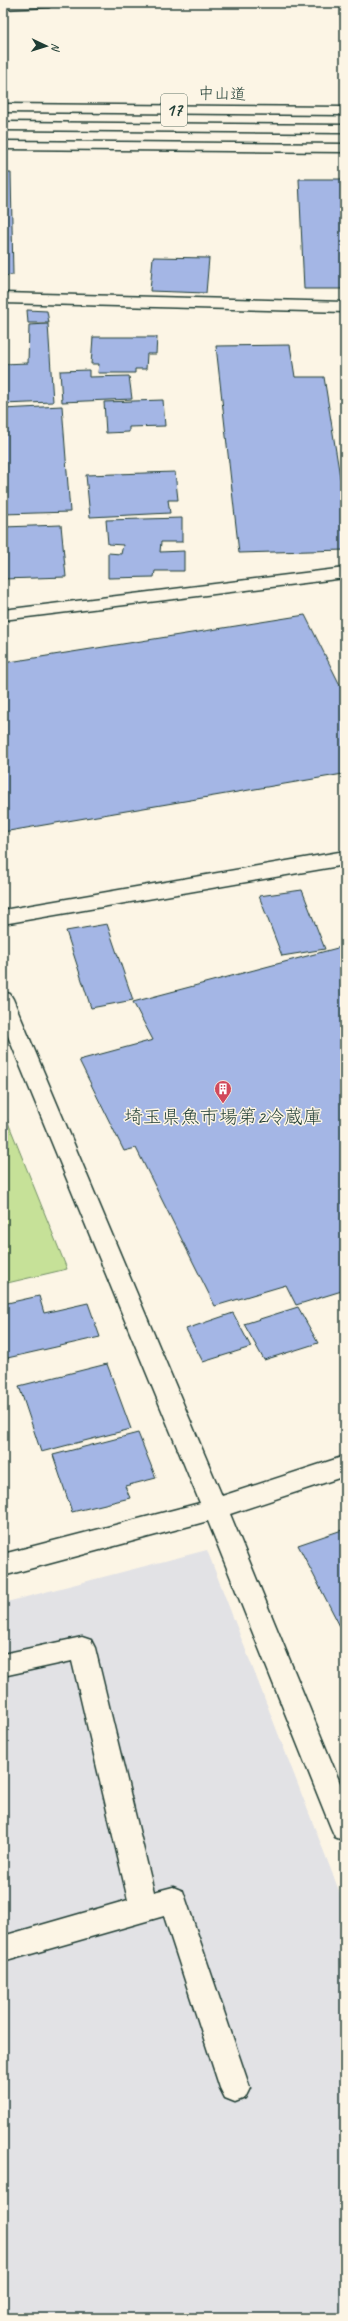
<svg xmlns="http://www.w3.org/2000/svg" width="348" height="2321" font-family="Caveat,'Klee One',sans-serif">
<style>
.built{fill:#e2e2e5}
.green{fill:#c6e198;stroke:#728f66}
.building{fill:#a4b6e5;stroke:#1f3d34}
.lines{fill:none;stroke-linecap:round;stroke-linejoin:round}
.lane-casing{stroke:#1f3d34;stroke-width:3}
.street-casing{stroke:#1f3d34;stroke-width:3}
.highway-casing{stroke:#1f3d34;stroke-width:3}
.lane{fill:#fcf5e5;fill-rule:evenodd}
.street{fill:#fcf5e5;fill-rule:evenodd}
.highway{fill:#fcf5e5;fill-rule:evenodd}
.labels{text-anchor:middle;stroke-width:3;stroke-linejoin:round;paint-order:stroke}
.far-street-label{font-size:16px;fill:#1f3d34;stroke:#fcf5e5}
.shield{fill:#fcf5e5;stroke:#617469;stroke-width:1}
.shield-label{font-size:18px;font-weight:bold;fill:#1f3d34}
.poi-label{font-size:19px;fill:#1f3d34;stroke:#fcf5e5}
</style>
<rect width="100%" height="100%" fill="#fcf5e5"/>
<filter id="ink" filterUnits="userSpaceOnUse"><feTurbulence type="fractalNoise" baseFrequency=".025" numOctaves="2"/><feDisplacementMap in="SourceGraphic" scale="8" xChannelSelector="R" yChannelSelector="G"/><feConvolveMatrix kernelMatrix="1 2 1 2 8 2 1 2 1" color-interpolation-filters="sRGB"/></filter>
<g filter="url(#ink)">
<path class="built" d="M 207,1550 L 345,1906 L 345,2318 L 3,2318 L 3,1603 Z"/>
<path class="green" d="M 3,1110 L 67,1269 L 3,1284 Z"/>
<path class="building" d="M 3,173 L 11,173 L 13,275 L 3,276 Z
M 299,179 L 345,179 L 345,289 L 304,289 Z
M 153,257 L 209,258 L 206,293 L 150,291 Z
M 27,310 L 47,311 L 49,323 L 28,323 Z
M 48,324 L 53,402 L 3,404 L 3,364 L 28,363 L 29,325 Z
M 93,337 L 157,337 L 156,354 L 147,354 L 146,369 L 135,369 L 135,373 L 98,373 L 99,364 L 91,364 Z
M 290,345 L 295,377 L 324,377 L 345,508 L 345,550 L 239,553 L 216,346 Z
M 89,370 L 89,377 L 129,376 L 132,399 L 62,402 L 60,371 Z
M 163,400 L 165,426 L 129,427 L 129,432 L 106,433 L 104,402 Z
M 62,406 L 70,512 L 3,514 L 3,409 Z
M 175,472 L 178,500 L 168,500 L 170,513 L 90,517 L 86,475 Z
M 182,518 L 182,542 L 161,542 L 160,552 L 184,551 L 184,571 L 155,571 L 154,577 L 108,578 L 108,553 L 121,554 L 123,545 L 108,544 L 106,520 Z
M 61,525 L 66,577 L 3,579 L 3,527 Z
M 305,615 L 345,695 L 345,778 L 343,774 L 3,832 L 3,663 Z
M 302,890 L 325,949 L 282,956 L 259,896 Z
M 107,924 L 133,1000 L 91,1008 L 66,931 Z
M 345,946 L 345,1290 L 296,1305 L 286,1285 L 215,1306 L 136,1148 L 124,1151 L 79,1060 L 153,1040 L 133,1002 Z
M 39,1296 L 44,1313 L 88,1303 L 100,1337 L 3,1359 L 3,1304 Z
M 298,1307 L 318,1343 L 264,1360 L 244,1324 Z
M 233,1313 L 251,1347 L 203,1362 L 186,1329 Z
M 107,1364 L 131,1429 L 41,1452 L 19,1386 Z
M 138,1433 L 156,1478 L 125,1486 L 130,1498 L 72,1512 L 53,1455 Z
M 345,1529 L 345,1636 L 298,1545 Z"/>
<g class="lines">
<defs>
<path id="lane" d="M 82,1637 L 91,1640 L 95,1648 L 154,1892 L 173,1887 L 183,1891 L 250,2088 L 245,2098 L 235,2102 L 225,2098 L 220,2088 L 164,1916 L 3,1962 L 3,1936 L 128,1900 L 72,1661 L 3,1676 L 3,1654 Z"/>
<path id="street" d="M 3,3 L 55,3 L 49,7 L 3,9 Z
M 3,293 L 345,302 L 345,312 L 3,303 Z
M 345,568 L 345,578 L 3,620 L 3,610 Z
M 345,851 L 345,865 L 3,924 L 3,910 Z
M 3,992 L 10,994 L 13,999 L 222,1496 L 345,1456 L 345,1476 L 230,1514 L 345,1795 L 345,1841 L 335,1837 L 331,1828 L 208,1521 L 3,1576 L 3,1554 L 200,1503 L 3,1024 Z"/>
<path id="highway" d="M 3,104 L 345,107 L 345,115 L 3,112 Z
M 3,122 L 345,125 L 345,133 L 3,130 Z
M 3,141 L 345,144 L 345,152 L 3,149 Z"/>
</defs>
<use href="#lane" class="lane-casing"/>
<use href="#street" class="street-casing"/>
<use href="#highway" class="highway-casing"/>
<use href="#lane" class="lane"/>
<use href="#street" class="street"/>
<use href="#highway" class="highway"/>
</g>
</g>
<defs>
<symbol id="building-pin" viewBox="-11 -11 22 30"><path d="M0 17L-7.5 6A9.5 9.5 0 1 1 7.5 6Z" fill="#d1495b" stroke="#fcf5e5"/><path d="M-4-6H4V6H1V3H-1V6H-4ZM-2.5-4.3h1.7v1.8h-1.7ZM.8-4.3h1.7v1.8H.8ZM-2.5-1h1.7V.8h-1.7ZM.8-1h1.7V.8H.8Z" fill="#fff"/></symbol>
</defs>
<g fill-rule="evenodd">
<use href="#building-pin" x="213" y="1079" width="20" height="27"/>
</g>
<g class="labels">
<g class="far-street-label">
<text transform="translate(222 93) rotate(1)" y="6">中山道</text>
</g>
<rect class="shield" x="161" y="94" width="26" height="32" rx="3"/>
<g class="shield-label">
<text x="174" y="116">17</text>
</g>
<g class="poi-label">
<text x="223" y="1123">埼玉県魚市場第2冷蔵庫</text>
</g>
</g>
<rect width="348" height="2321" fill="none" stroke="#fcf5e5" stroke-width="16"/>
<rect x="8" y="8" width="332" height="2305" fill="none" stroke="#1f3d34" stroke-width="1.5" filter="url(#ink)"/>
<g transform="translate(46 46) rotate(94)" stroke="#fcf5e5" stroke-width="3" paint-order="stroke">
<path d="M0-3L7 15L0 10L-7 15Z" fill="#1f3d34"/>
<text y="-6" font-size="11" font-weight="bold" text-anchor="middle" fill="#1f3d34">N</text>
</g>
</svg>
